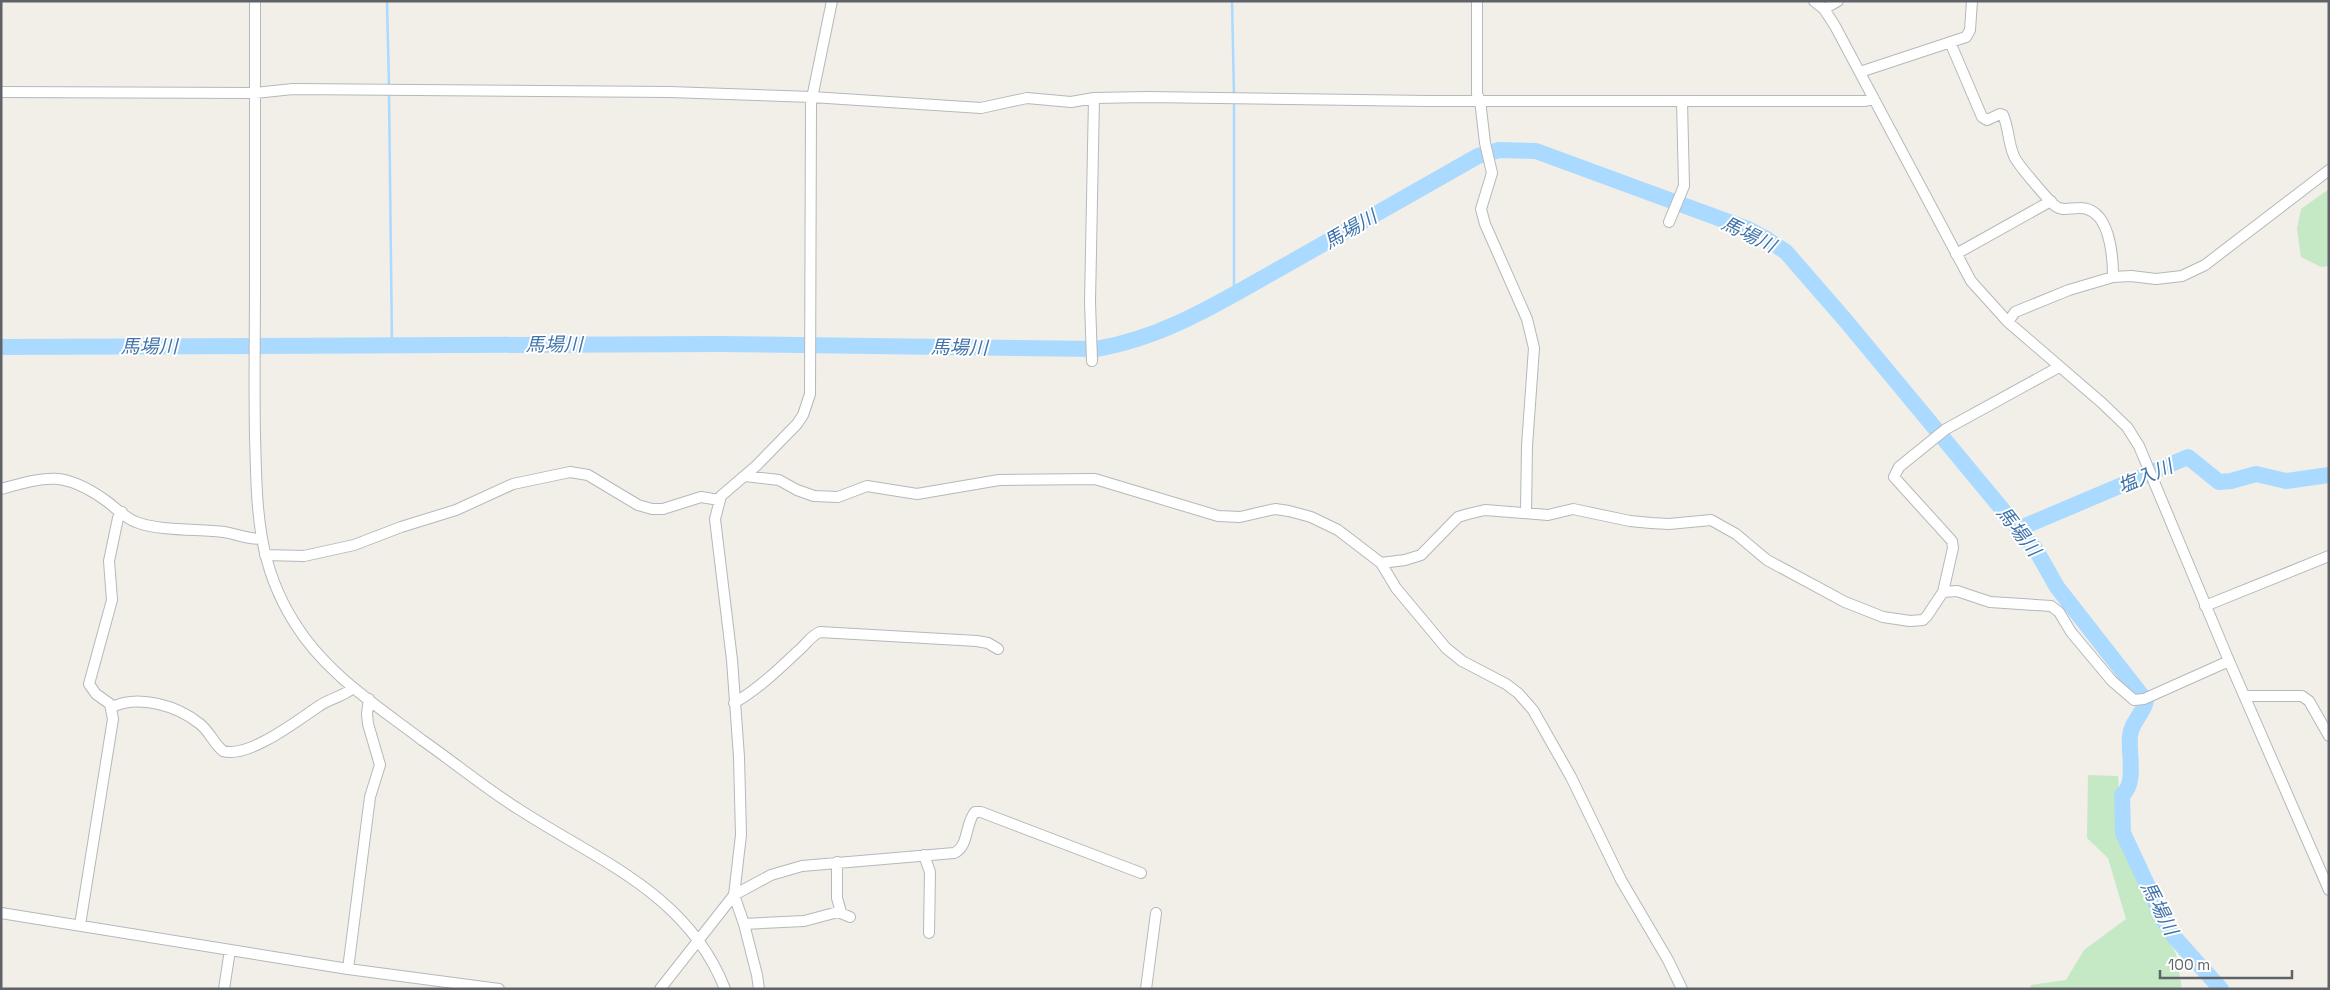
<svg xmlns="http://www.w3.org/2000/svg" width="2330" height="990" font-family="'Space Grotesk','Noto Sans JP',sans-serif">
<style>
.green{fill:#c5e8c5}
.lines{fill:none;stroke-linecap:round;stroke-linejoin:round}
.stream{stroke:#aadaff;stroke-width:2.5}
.river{stroke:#aadaff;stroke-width:16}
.minor-casing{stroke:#b5b8bc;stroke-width:12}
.minor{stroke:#fff;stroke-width:10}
.labels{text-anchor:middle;stroke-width:4;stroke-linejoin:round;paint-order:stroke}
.water-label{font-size:19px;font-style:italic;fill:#4174aa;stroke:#fff}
</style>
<rect width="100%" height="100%" fill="#f1efe8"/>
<path class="green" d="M 2329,189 L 2329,266 L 2321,267 L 2301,257 L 2297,229 L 2301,209 Z
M 2088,775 L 2118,776 L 2123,841 L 2150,906 L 2176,954 L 2182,989 L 2030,989 L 2031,985 L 2066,980 L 2084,950 L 2126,919 L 2108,858 L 2087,838 Z"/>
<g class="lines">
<path class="stream" d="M 387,1 L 389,87
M 1232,1 L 1234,95
M 389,93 L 392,345
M 1234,100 L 1234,294"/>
<path class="river" d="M 1,347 L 719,344 L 1096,349 C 1167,337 1225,299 1286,265 C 1350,229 1414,192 1478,156 L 1499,150 L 1536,151 L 1748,229 L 1765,238 L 1786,252 L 1846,321 L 2036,550 L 2057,587 L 2146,701 C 2144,713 2131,722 2130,736 C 2128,753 2137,784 2122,795 L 2123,833 L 2164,921 L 2176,939 L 2221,989
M 2018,529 L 2188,457 L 2219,482 L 2231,481 L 2256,474 L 2286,481 L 2329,475"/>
<defs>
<path id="minor" d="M 255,1 C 255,94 255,186 255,279 C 255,331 254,384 255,436 C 257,505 256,562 294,622 C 325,673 376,705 422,740 C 455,763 486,789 520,810 C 599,861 688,894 725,989
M 1477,1 L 1477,94 L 1480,100 L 1485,143 L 1492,173 L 1481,209 L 1485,224 L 1527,319 L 1534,348 L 1527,446 L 1526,512
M 1814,1 L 1824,9 L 1835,26 L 1971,281 L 2008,322 L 2102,403 L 2127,427 L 2139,446 L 2229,661 L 2329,890
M 1824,9 L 1838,1
M 1950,42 L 1982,117 L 1987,120 L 2000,114 L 2003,115 C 2009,128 2008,143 2014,156 C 2017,164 2046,197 2053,204 C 2061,212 2069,208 2079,208 C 2110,207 2113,256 2113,277
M 1860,72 L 1966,37 L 1970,30 L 1972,1
M 1,92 L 255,93 L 293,89 L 669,92 L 812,97 L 981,108 L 1027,98 L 1071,102 L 1094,98 L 1147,97 L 1428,101 L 1864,101 L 1874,99
M 1669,222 L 1684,186 L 1682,101
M 1956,254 L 2051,201
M 2008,322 L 2015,312 L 2069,290 L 2113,277 L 2131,276 L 2156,279 L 2182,276 L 2205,265 L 2329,170
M 1092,361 L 1090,302 L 1094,98
M 745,476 L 779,480 L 797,490 L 814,496 L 838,497 L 867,486 L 917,494 L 999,480 L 1095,479 L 1218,516 L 1240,517 L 1275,509 L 1289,511 L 1311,517 L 1338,530 L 1381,563 L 1405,560 L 1421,555 L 1458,517 L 1468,514 L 1485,510 L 1548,515 L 1573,509 L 1630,521 L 1651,523 L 1669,524 L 1711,520 L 1736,534 L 1767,560 L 1845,602 L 1883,617 L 1910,621 L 1923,620 L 1927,616 L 1943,592 L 1957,591 L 1990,602 L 2051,606 L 2059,612 L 2071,632 L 2112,681 L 2134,700 L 2144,699 L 2229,661
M 1,489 C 47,476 64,471 105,500 C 115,507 125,518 136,522 C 158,531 199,529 224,532 C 237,534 246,539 261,539
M 265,555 L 304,556 L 354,545 L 401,527 L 456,510 L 513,484 L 570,472 L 588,475 L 638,505 L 652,509 L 663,509 L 701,497 L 719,500
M 1381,563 L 1396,588 L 1446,648 L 1462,661 L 1506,684 L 1518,693 L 1533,710 L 1571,777 L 1621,880 L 1668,960 L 1682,989
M 1943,592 L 1953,548 L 1952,541 L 1894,477 L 1899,467 L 1946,429 L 2059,367
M 2205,606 L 2329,556
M 2245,696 L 2302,696 L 2309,701 L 2329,736
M 734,703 C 757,690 778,670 797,652 C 806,645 810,636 820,632 L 977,641 L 988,643 L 998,649
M 112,707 C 139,694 178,706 200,724 C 210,732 214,744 223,751 C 248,759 298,720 319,706 C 329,699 344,696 353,688
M 924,855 L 930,872 L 929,933
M 837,862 L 837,898 L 841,912
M 1,913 L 348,969 L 499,989
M 744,924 L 804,921 L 838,912 L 850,917
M 80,925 L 113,719 L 110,704 L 96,694 L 89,684 L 112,600 L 109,561 L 118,518 L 122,512
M 348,969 L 370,797 L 380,765 L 368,724 L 367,714 L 369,699
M 224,989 L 230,950
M 660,989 L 734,895 L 771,875 L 802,866 L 954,853 C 969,847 965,823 975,812 L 981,812 L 1141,873
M 759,989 L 757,975 L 744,924 L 734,895 L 741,835 L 739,757 L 732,660 L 715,519 L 721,496 L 756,466 L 797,424 L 803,415 L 810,394 L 811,103 L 832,1
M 1146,989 L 1156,913"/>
</defs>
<use href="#minor" class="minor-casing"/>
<use href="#minor" class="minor"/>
</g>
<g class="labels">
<g class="water-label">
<text transform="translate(1350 229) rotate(-30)" y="7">馬場川</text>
<text transform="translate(1749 234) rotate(26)" y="7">馬場川</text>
<text x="554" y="351">馬場川</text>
<text x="149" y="353">馬場川</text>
<text transform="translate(959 347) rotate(1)" y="7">馬場川</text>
<text transform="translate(2145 476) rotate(-23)" y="7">塩入川</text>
<text transform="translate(2019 531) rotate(52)" y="7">馬場川</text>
<text transform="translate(2160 908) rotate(63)" y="7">馬場川</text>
</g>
</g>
<rect width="2330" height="990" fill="none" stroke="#5f6368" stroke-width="5"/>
<path d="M2160 970v8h132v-8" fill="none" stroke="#5f6368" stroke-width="2.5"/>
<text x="2168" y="970" font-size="15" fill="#5f6368" stroke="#ffffff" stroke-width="4" paint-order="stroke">100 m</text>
</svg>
